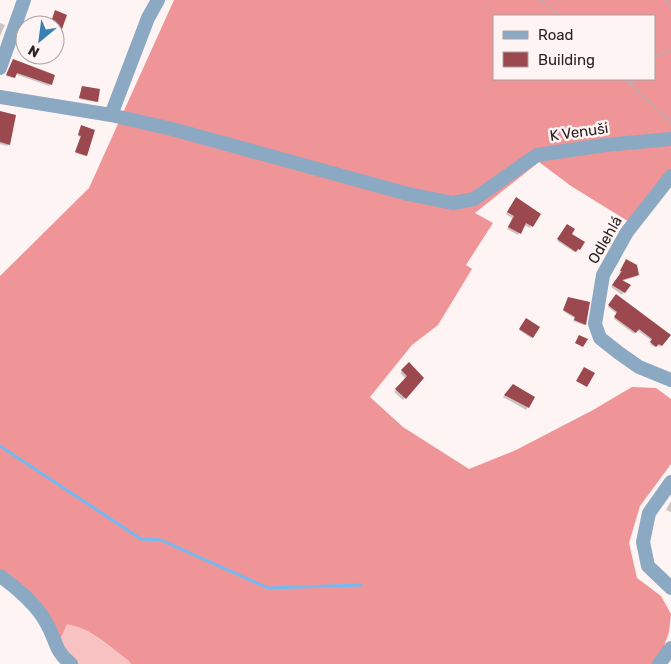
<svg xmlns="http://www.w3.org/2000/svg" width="671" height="664" font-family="Rubik,sans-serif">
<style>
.green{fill:#f8c1c2}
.forest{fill:#ef9598;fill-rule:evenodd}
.shadow{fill:#0003}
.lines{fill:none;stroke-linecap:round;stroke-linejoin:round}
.stream{stroke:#73baf3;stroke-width:3}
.building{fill:#9b494f}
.path{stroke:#baafaf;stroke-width:2;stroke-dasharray:5 2.5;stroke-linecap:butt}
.minor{stroke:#8ba9c2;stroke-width:14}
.labels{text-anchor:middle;stroke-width:5;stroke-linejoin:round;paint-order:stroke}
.street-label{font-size:15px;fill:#2b2222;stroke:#fff4f4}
</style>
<rect width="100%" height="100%" fill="#fff4f4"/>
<path class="green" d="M 67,623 C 91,629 110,647 129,661 L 131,664 L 77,664 L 60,640 Z"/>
<path class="forest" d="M 174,0 L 671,0 L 671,181 L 634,225 L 571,186 L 539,162 L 475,213 L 493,223 L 466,265 L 472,269 L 438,325 L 412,345 L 370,397 L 403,427 L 469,469 L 516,450 L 593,410 L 632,387 L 656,388 L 671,399 L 671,464 L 640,506 L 629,543 L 637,578 L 661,596 L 671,614 L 669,632 L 658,664 L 131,664 L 129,661 C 110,647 91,628 67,624 L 60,640 L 32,606 L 0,583 L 0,276 L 89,188 ZM 495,16 L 655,16 L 655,79 L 495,79 Z"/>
<path class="shadow" d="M 0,23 L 5,25 L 0,36 Z
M 13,60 L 51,85 L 49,86 L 15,74 L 13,78 L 6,76 Z
M 82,87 L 97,101 L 95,102 L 79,99 Z
M 0,113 L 9,144 L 7,146 L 0,144 Z
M 80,128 L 86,155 L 85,156 L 75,153 L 80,137 L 78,136 Z
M 514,201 L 539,214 L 530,228 L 524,225 L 518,235 L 507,229 L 512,218 L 506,214 Z
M 566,227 L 579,249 L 574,252 L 557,241 Z
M 624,263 L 638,275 L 635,277 L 622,281 L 629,285 L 622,295 L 611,287 L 620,274 L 619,273 Z
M 616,296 L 669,335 L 660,347 L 657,344 L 654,347 L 650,344 L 652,341 L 637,330 L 634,334 L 614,319 L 617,314 L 608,307 Z
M 568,298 L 585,324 L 584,325 L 573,321 L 574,318 L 563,311 Z
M 525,321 L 532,337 L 531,338 L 519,330 Z
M 409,364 L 423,378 L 403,400 L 394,392 L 406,379 L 400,373 Z
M 513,386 L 534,397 L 526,410 L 503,397 Z
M 671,501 L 671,512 L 666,510 Z"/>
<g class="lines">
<path class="stream" d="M 0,446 L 141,539 L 161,540 L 268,588 L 361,585"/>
</g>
<path class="building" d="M 55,10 L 67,15 L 56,46 L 55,46 L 55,25 L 50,25 Z
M 13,59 L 55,75 L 52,85 L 17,73 L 15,78 L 6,75 Z
M 82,86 L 100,89 L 98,102 L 79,98 Z
M 0,111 L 16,115 L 10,145 L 0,142 Z
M 81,125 L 95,130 L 87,156 L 75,152 L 81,136 L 78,135 Z
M 516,197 L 541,214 L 533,227 L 526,223 L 521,234 L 508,227 L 514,216 L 507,212 Z
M 567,224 L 575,229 L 572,234 L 585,242 L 580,250 L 578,249 L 576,252 L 557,239 Z
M 626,259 L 637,265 L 639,275 L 622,280 L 631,285 L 625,293 L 612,285 L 622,271 L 620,271 Z
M 616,294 L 671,335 L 662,346 L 659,344 L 656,347 L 650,342 L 652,339 L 639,329 L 636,333 L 614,317 L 617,312 L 608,305 Z
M 568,297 L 590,302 L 586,325 L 574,320 L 575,317 L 563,310 Z
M 526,318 L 540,327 L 533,338 L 519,329 Z
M 579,335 L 588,339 L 583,347 L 575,343 Z
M 409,362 L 424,378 L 406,399 L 395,389 L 407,376 L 401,370 Z
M 584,367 L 595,373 L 587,387 L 576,381 Z
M 513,384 L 535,397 L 529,408 L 504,395 Z"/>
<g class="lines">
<path class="path" d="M 541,0 L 559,16
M 666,0 L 671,8
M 655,58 L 659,53 L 671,51
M 625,79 L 671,122
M 630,84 L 635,79"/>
<path class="minor" d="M 0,68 L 24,0
M 0,97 L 111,115 L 172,129 L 408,194 L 453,203 L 474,199 L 537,155 L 605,145 L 671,139
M 111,115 L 148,18 L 158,0
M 671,176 L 627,232 L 603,275 L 595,324 L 600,338 L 619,353 L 639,367 L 671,380
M 671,482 L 649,513 L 643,542 L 648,566 L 671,588
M 0,576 C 16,587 38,606 47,624 C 57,642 54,650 71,664
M 659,664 L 671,648"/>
</g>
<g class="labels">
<g class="street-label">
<text transform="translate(579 132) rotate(-8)" y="5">K Venuši</text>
<text transform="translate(605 240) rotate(-60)" y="5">Odlehlá</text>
</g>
</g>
<rect x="493" y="15" width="162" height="65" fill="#fff4f4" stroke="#aaa0a0"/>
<rect x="503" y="31" width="25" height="8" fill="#8ba9c2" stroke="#aaa0a0"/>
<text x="538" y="40" font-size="15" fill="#2b2222">Road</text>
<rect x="503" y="52" width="25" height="15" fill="#9b494f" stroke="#aaa0a0"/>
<text x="538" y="65" font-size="15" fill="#2b2222">Building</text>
<g transform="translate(40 40) rotate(209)"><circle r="24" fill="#fff4f4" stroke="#aaa0a0"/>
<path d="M0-4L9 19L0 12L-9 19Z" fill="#3980b5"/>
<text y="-8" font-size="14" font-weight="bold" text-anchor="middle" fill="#2b2222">N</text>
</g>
</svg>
